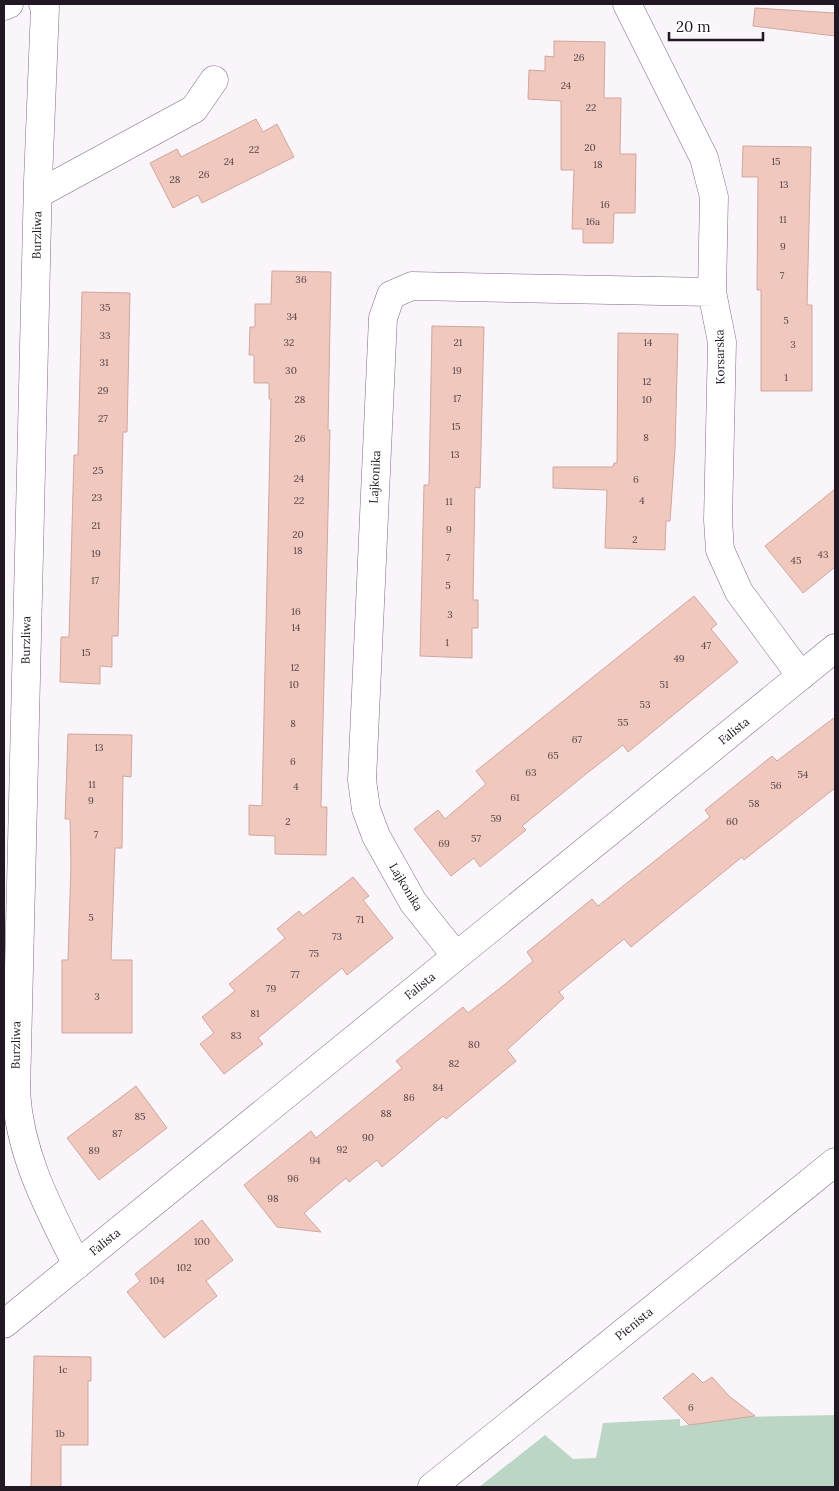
<svg xmlns="http://www.w3.org/2000/svg" width="839" height="1491" font-family="Lora,serif">
<style>
.green{fill:#bbd6c4}
.building{fill:#f1c8bd;stroke:#cfa79d}
.lines{fill:none;stroke-linecap:round;stroke-linejoin:round}
.minor-casing{stroke:#816a86;stroke-width:29}
.minor{stroke:#fff;stroke-width:28}
.labels{text-anchor:middle;stroke-width:4.5;stroke-linejoin:round;paint-order:stroke}
.number-label{font-size:10px;fill:#55444a}
.street-label{font-size:12px;fill:#211823;stroke:#fff}
</style>
<rect width="100%" height="100%" fill="#faf5fb"/>
<path class="green" d="M 835,1415 L 835,1487 L 479,1487 L 545,1435 L 573,1459 L 596,1458 L 603,1423 L 680,1419 L 680,1426 L 743,1417 Z"/>
<path class="building" d="M 755,8 L 835,13 L 835,36 L 753,26 Z
M 554,41 L 605,42 L 604,98 L 621,98 L 620,154 L 636,154 L 635,213 L 614,213 L 613,243 L 583,243 L 583,229 L 572,229 L 574,170 L 561,170 L 561,101 L 528,99 L 529,70 L 545,71 L 545,56 L 554,57 Z
M 256,119 L 263,132 L 277,124 L 294,157 L 202,203 L 198,195 L 173,208 L 150,163 L 177,149 L 181,157 Z
M 743,146 L 811,147 L 807,305 L 812,305 L 812,391 L 761,391 L 761,290 L 757,290 L 758,177 L 742,177 Z
M 272,271 L 331,272 L 328,430 L 330,430 L 321,807 L 327,807 L 326,855 L 275,854 L 275,836 L 249,835 L 249,805 L 262,806 L 271,399 L 269,399 L 269,383 L 254,383 L 254,355 L 249,355 L 250,327 L 255,327 L 255,304 L 271,304 Z
M 82,292 L 130,293 L 127,432 L 123,432 L 118,636 L 112,636 L 112,667 L 100,666 L 100,684 L 60,682 L 61,637 L 69,637 L 74,455 L 78,455 Z
M 432,326 L 484,327 L 480,488 L 475,487 L 473,600 L 478,600 L 478,628 L 472,628 L 472,658 L 420,656 L 424,485 L 429,485 Z
M 618,333 L 678,334 L 675,449 L 670,521 L 666,521 L 665,550 L 605,548 L 607,490 L 553,488 L 553,467 L 613,467 L 614,463 L 617,463 Z
M 835,489 L 835,567 L 803,593 L 765,546 Z
M 694,596 L 717,624 L 711,629 L 738,662 L 628,752 L 623,745 L 586,774 L 522,826 L 526,830 L 480,867 L 474,858 L 451,876 L 414,829 L 438,810 L 445,819 L 486,784 L 476,771 Z
M 835,717 L 835,788 L 744,860 L 742,857 L 631,947 L 624,939 L 559,992 L 564,998 L 507,1050 L 516,1061 L 446,1119 L 443,1116 L 382,1167 L 377,1160 L 349,1182 L 346,1178 L 304,1213 L 321,1232 L 277,1227 L 244,1185 L 311,1131 L 316,1138 L 402,1068 L 396,1061 L 463,1007 L 468,1013 L 504,985 L 533,961 L 527,952 L 592,899 L 598,906 L 642,871 L 710,817 L 705,810 L 772,756 L 777,761 Z
M 68,734 L 132,735 L 131,777 L 123,776 L 122,848 L 115,848 L 111,960 L 132,960 L 132,1033 L 62,1033 L 62,960 L 68,960 L 71,865 L 70,819 L 65,819 Z
M 353,877 L 369,896 L 363,900 L 393,938 L 347,975 L 342,968 L 258,1038 L 263,1044 L 224,1074 L 200,1044 L 214,1033 L 202,1017 L 235,991 L 229,984 L 285,938 L 277,929 L 299,911 L 303,916 Z
M 136,1086 L 167,1128 L 99,1180 L 67,1138 Z
M 202,1220 L 233,1260 L 206,1281 L 217,1296 L 164,1338 L 127,1292 L 140,1281 L 135,1274 Z
M 34,1356 L 91,1357 L 91,1381 L 88,1381 L 88,1445 L 61,1445 L 61,1487 L 31,1487 Z
M 693,1373 L 703,1383 L 712,1377 L 729,1396 L 755,1416 L 689,1425 L 663,1398 Z"/>
<g class="lines">
<defs>
<path id="minor" d="M 43,4 L 45,8 L 38,181 L 16,1092 C 20,1156 49,1209 77,1265
M 627,4 L 704,158 L 714,197 L 712,292 L 722,342 L 718,520 L 720,550 L 739,592 L 801,676
M 4,6 L 9,4
M 38,194 L 194,109 L 214,80
M 456,956 L 413,902 L 376,836 L 366,809 L 362,780 L 383,318 L 391,295 L 412,286 L 712,292
M 4,1324 L 835,648
M 432,1487 L 835,1162"/>
</defs>
<use href="#minor" class="minor-casing"/>
<use href="#minor" class="minor"/>
</g>
<g class="labels">
<g class="number-label">
<text x="579" y="61">26</text>
<text x="566" y="89">24</text>
<text x="591" y="111">22</text>
<text x="590" y="151">20</text>
<text x="254" y="153">22</text>
<text x="229" y="165">24</text>
<text x="776" y="165">15</text>
<text x="598" y="168">18</text>
<text x="204" y="178">26</text>
<text x="175" y="183">28</text>
<text x="784" y="188">13</text>
<text x="605" y="208">16</text>
<text x="783" y="223">11</text>
<text x="593" y="225">16a</text>
<text x="783" y="250">9</text>
<text x="782" y="279">7</text>
<text x="301" y="283">36</text>
<text x="105" y="311">35</text>
<text x="292" y="320">34</text>
<text x="786" y="324">5</text>
<text x="105" y="339">33</text>
<text x="289" y="346">32</text>
<text x="458" y="346">21</text>
<text x="648" y="346">14</text>
<text x="793" y="348">3</text>
<text x="104" y="366">31</text>
<text x="291" y="374">30</text>
<text x="457" y="374">19</text>
<text x="786" y="381">1</text>
<text x="647" y="385">12</text>
<text x="103" y="394">29</text>
<text x="457" y="402">17</text>
<text x="300" y="403">28</text>
<text x="647" y="403">10</text>
<text x="103" y="422">27</text>
<text x="456" y="430">15</text>
<text x="646" y="441">8</text>
<text x="300" y="442">26</text>
<text x="455" y="458">13</text>
<text x="98" y="474">25</text>
<text x="299" y="482">24</text>
<text x="636" y="483">6</text>
<text x="97" y="501">23</text>
<text x="299" y="504">22</text>
<text x="642" y="504">4</text>
<text x="449" y="505">11</text>
<text x="96" y="529">21</text>
<text x="449" y="533">9</text>
<text x="298" y="538">20</text>
<text x="635" y="543">2</text>
<text x="298" y="554">18</text>
<text x="96" y="557">19</text>
<text x="823" y="558">43</text>
<text x="448" y="561">7</text>
<text x="796" y="564">45</text>
<text x="95" y="584">17</text>
<text x="448" y="589">5</text>
<text x="296" y="615">16</text>
<text x="450" y="618">3</text>
<text x="296" y="631">14</text>
<text x="447" y="646">1</text>
<text x="706" y="649">47</text>
<text x="86" y="656">15</text>
<text x="679" y="662">49</text>
<text x="295" y="671">12</text>
<text x="294" y="688">10</text>
<text x="664" y="688">51</text>
<text x="645" y="708">53</text>
<text x="623" y="726">55</text>
<text x="293" y="727">8</text>
<text x="577" y="743">67</text>
<text x="99" y="751">13</text>
<text x="553" y="759">65</text>
<text x="293" y="765">6</text>
<text x="531" y="776">63</text>
<text x="803" y="778">54</text>
<text x="92" y="788">11</text>
<text x="776" y="789">56</text>
<text x="296" y="790">4</text>
<text x="515" y="801">61</text>
<text x="91" y="804">9</text>
<text x="754" y="807">58</text>
<text x="496" y="822">59</text>
<text x="288" y="825">2</text>
<text x="732" y="825">60</text>
<text x="96" y="838">7</text>
<text x="476" y="842">57</text>
<text x="444" y="847">69</text>
<text x="91" y="921">5</text>
<text x="360" y="923">71</text>
<text x="337" y="940">73</text>
<text x="314" y="957">75</text>
<text x="295" y="978">77</text>
<text x="271" y="992">79</text>
<text x="97" y="1000">3</text>
<text x="255" y="1017">81</text>
<text x="236" y="1039">83</text>
<text x="474" y="1048">80</text>
<text x="454" y="1067">82</text>
<text x="438" y="1091">84</text>
<text x="409" y="1101">86</text>
<text x="386" y="1117">88</text>
<text x="140" y="1120">85</text>
<text x="117" y="1137">87</text>
<text x="368" y="1141">90</text>
<text x="342" y="1153">92</text>
<text x="94" y="1154">89</text>
<text x="315" y="1164">94</text>
<text x="293" y="1182">96</text>
<text x="273" y="1202">98</text>
<text x="202" y="1245">100</text>
<text x="184" y="1271">102</text>
<text x="157" y="1284">104</text>
<text x="63" y="1373">1c</text>
<text x="691" y="1411">6</text>
<text x="60" y="1437">1b</text>
</g>
<g class="street-label">
<text transform="translate(37 235) rotate(-89)" y="4">Burzliwa</text>
<text transform="translate(720 357) rotate(-91)" y="4">Korsarska</text>
<text transform="translate(375 477) rotate(-87)" y="4">Lajkonika</text>
<text transform="translate(26 640) rotate(-89)" y="4">Burzliwa</text>
<text transform="translate(734 731) rotate(-39)" y="4">Falista</text>
<text transform="translate(406 887) rotate(59)" y="4">Lajkonika</text>
<text transform="translate(420 986) rotate(-39)" y="4">Falista</text>
<text transform="translate(16 1045) rotate(-89)" y="4">Burzliwa</text>
<text transform="translate(105 1242) rotate(-39)" y="4">Falista</text>
<text transform="translate(634 1324) rotate(-39)" y="4">Pienista</text>
</g>
</g>
<rect width="839" height="1491" fill="none" stroke="#211823" stroke-width="10"/>
<path d="M669 32v8h94v-8" fill="none" stroke="#211823" stroke-width="2.5"/>
<text x="676" y="32" font-size="15" fill="#211823" stroke="#ffffff" stroke-width="4" paint-order="stroke">20 m</text>
</svg>
